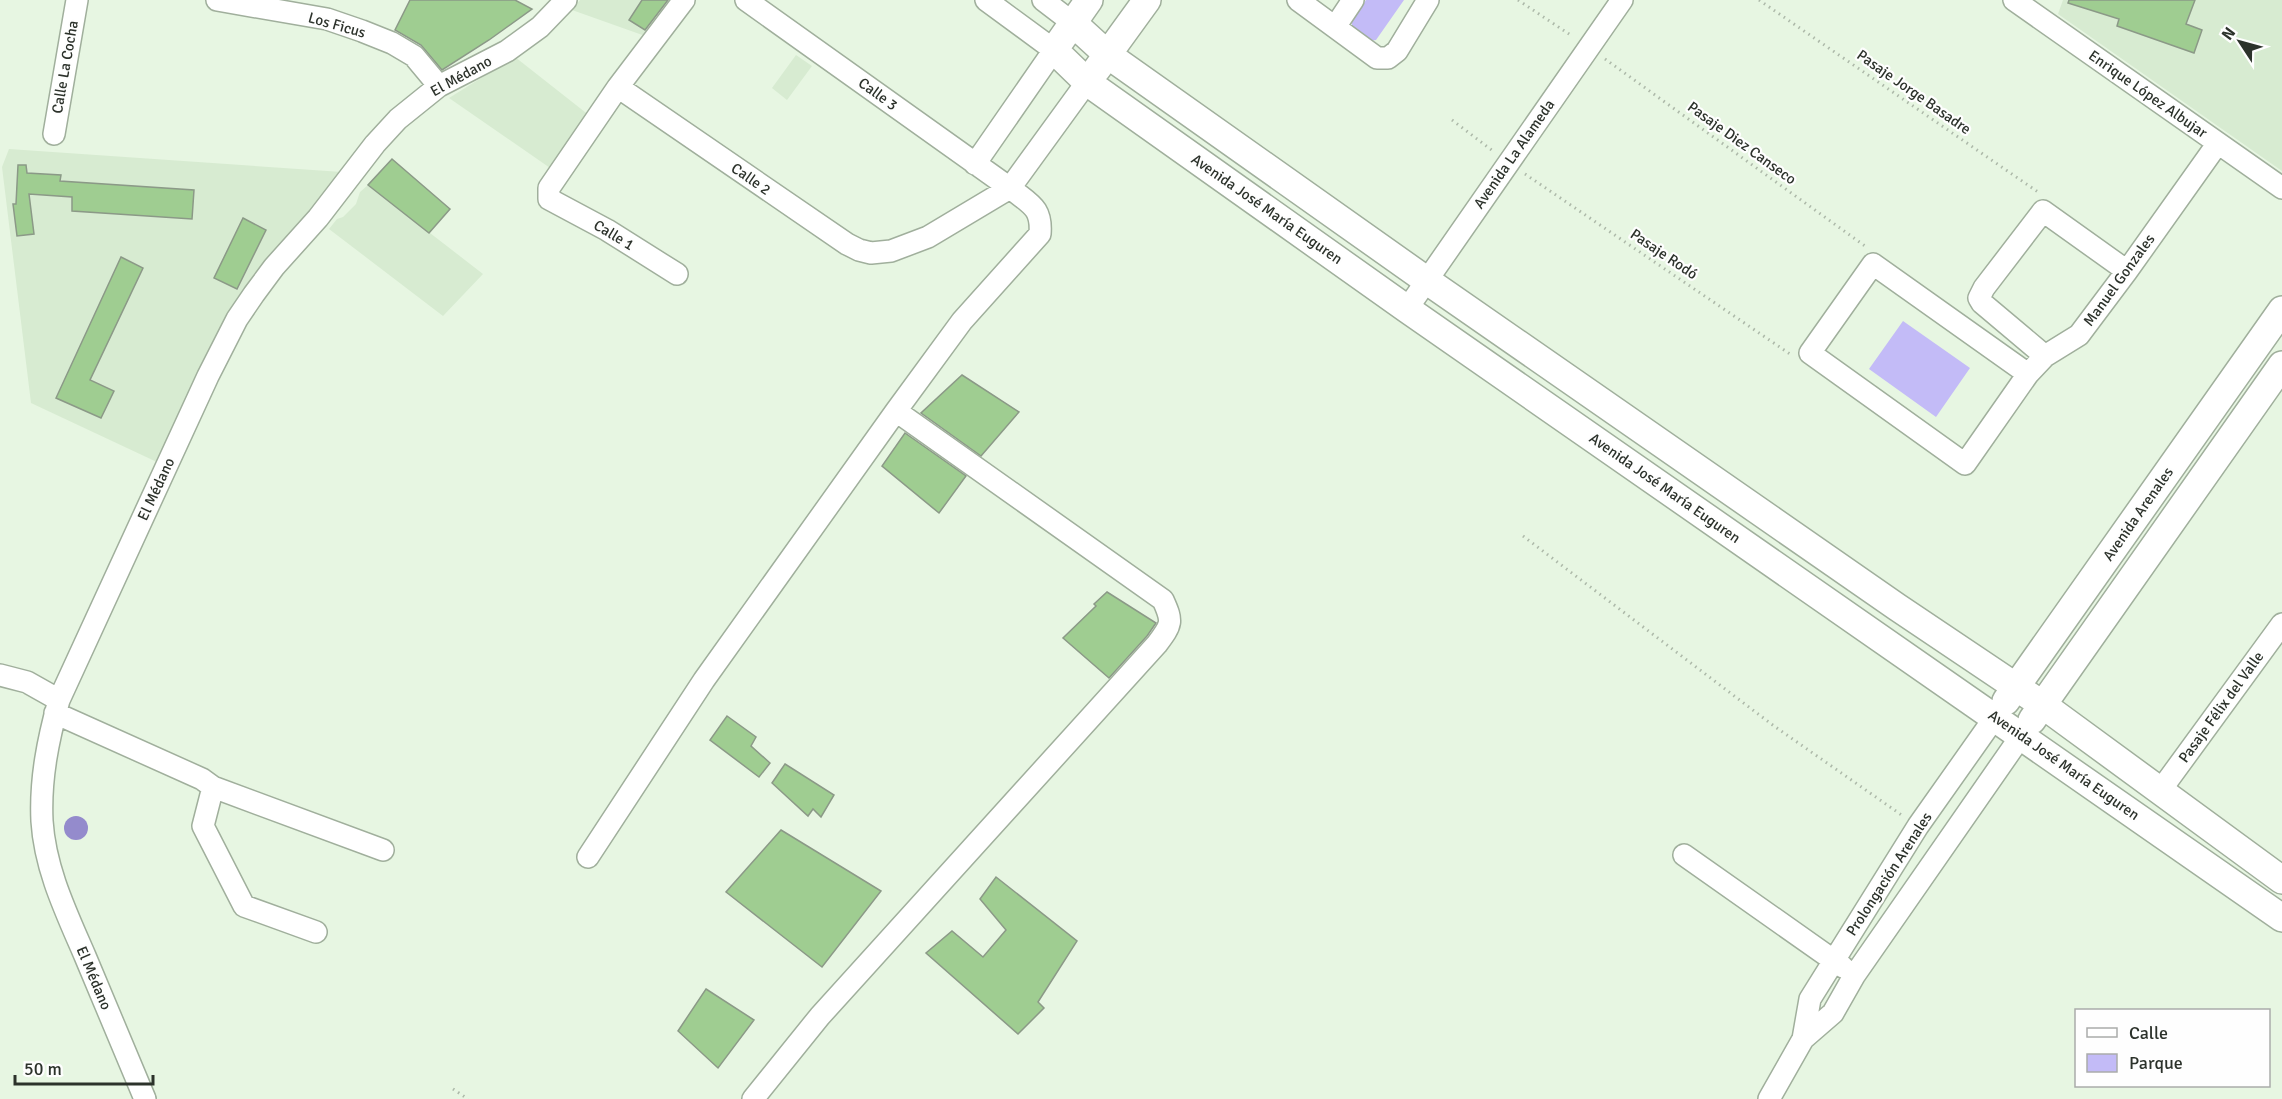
<svg xmlns="http://www.w3.org/2000/svg" width="2282" height="1099" font-family="Signika,sans-serif">
<style>
.built{fill:#d7ebd1}
.green{fill:#c3bbf7}
.water{fill:#948bcc}
.building{fill:#9fcd91;stroke:#8b9987;stroke-width:1.5}
.lines{fill:none;stroke-linecap:round;stroke-linejoin:round}
.minor-casing{stroke:#a0af9c;stroke-width:24}
.tertiary-casing{stroke:#a0af9c;stroke-width:30}
.path{stroke:#adb9a9;stroke-width:3;stroke-dasharray:1.5 4.5;stroke-linecap:butt}
.minor{stroke:#fff;stroke-width:21}
.tertiary{stroke:#fff;stroke-width:27}
.labels{text-anchor:middle;stroke-width:4.5;stroke-linejoin:round;paint-order:stroke}
.street-label{font-size:15px;fill:#2c322b;stroke:#fefefe}
</style>
<rect width="100%" height="100%" fill="#e7f6e2"/>
<path class="built" d="M 580,0 L 675,0 L 648,37 L 572,10 Z
M 2063,0 L 2282,0 L 2282,171 L 2058,14 Z
M 796,55 L 812,66 L 787,100 L 772,88 Z
M 515,57 L 590,116 L 553,170 L 449,98 Z
M 9,149 L 342,172 L 237,300 L 222,323 L 159,463 L 31,403 L 2,167 Z
M 368,185 L 483,274 L 443,316 L 329,229 L 337,219 L 343,217 L 356,204 L 360,192 Z"/>
<path class="green" d="M 1366,0 L 1404,0 L 1376,40 L 1369,41 L 1352,30 L 1352,20 Z
M 1903,321 L 1970,368 L 1936,417 L 1869,369 Z"/>
<path class="water" d="M64 828a12 12 0 1 1 24 0a12 12 0 1 1-24 0Z"/>
<path class="building" d="M 410,0 L 515,0 L 532,9 L 489,40 L 442,70 L 421,45 L 395,30 Z
M 642,0 L 668,0 L 645,30 L 629,20 Z
M 2069,0 L 2195,0 L 2186,24 L 2202,30 L 2194,53 L 2117,26 L 2119,19 L 2068,3 Z
M 392,159 L 450,209 L 429,233 L 368,185 Z
M 18,165 L 26,165 L 27,173 L 61,175 L 60,181 L 194,190 L 192,219 L 72,211 L 72,197 L 29,194 L 34,234 L 17,236 L 13,204 L 16,204 Z
M 243,218 L 266,230 L 237,289 L 214,278 Z
M 121,257 L 143,268 L 90,380 L 114,391 L 101,418 L 56,398 Z
M 962,375 L 1019,412 L 981,456 L 921,413 Z
M 905,433 L 966,476 L 939,513 L 882,466 Z
M 1107,592 L 1156,623 L 1147,636 L 1109,678 L 1063,638 L 1096,606 L 1094,604 Z
M 727,716 L 756,737 L 751,746 L 770,763 L 759,777 L 710,740 Z
M 785,764 L 834,795 L 821,817 L 813,809 L 808,816 L 772,783 Z
M 781,830 L 881,891 L 822,967 L 726,892 Z
M 996,877 L 1077,941 L 1038,1002 L 1044,1008 L 1018,1034 L 926,953 L 952,931 L 983,957 L 1006,930 L 980,899 Z
M 706,989 L 754,1020 L 718,1068 L 678,1031 Z"/>
<g class="lines">
<defs>
<path id="minor" d="M 217,0 L 327,19 L 362,31 L 392,43 L 414,56 L 439,86
M 1043,0 L 1073,23
M 1298,0 L 1377,58 L 1388,58 L 1397,51 L 1428,0
M 2014,0 L 2282,188
M 1335,27 L 1353,0
M 618,87 L 847,244 L 859,250 L 871,253 L 891,251 L 928,237 L 1010,188 L 1087,82
M 54,134 L 77,0
M 975,164 L 1054,50 L 986,0
M 677,274 L 607,230 L 549,199 L 549,188 L 618,87 L 684,0
M 1407,309 L 1622,0
M 2045,356 L 1982,303 L 1979,298 L 1984,288 L 2043,211 L 2127,271
M 2028,374 L 1873,264 L 1810,353 L 1965,464 L 2028,374 L 2045,356 L 2079,335 L 2127,271 L 2218,143
M 0,675 L 27,682 L 59,700
M 55,713 L 202,779 L 213,787 L 383,850
M 213,787 L 203,826 L 244,906 L 316,932
M 2160,791 L 2282,624
M 1684,855 L 1843,967
M 588,857 L 704,680 L 896,411 L 962,321 L 1040,234 C 1042,209 1032,205 1014,191 L 746,0
M 1803,1039 L 1833,1013 L 1854,976 L 2021,736
M 145,1099 C 125,1051 105,1003 85,956 C 66,912 45,869 42,821 C 40,779 48,740 59,700 L 208,376 L 237,319 L 254,294 L 274,267 L 318,218 L 375,144 L 398,119 L 439,86 L 507,51 L 540,27 L 566,0
M 753,1099 L 820,1016 L 1157,644 C 1172,624 1173,622 1163,600 L 896,411
M 1769,1099 L 1803,1039 L 1810,999 L 1918,826 L 1995,717"/>
<path id="tertiary" d="M 1089,0 L 1054,50 L 1087,82 L 1407,309 L 2282,918
M 1073,23 L 1108,55 L 1426,280 L 1897,607 L 2043,705 L 2282,880
M 1097,69 L 1147,0
M 2006,701 L 2282,310
M 2032,720 L 2282,365"/>
</defs>
<use href="#minor" class="minor-casing"/>
<use href="#tertiary" class="tertiary-casing"/>
<path class="path" d="M 1518,0 L 1572,36
M 1759,0 L 2038,192
M 1605,59 L 1865,246
M 1452,120 L 1493,151
M 1525,174 L 1790,354
M 1523,536 L 1774,726 L 1903,816
M 453,1089 L 468,1099"/>
<use href="#minor" class="minor"/>
<use href="#tertiary" class="tertiary"/>
</g>
<g class="labels">
<g class="street-label">
<text transform="translate(337 25) rotate(16)" y="5">Los Ficus</text>
<text transform="translate(65 67) rotate(-80)" y="5">Calle La Cocha</text>
<text transform="translate(461 76) rotate(-29)" y="5">El Médano</text>
<text transform="translate(1914 92) rotate(35)" y="5">Pasaje Jorge Basadre</text>
<text transform="translate(878 94) rotate(36)" y="5">Calle 3</text>
<text transform="translate(2148 94) rotate(35)" y="5">Enrique López Albujar</text>
<text transform="translate(1742 143) rotate(36)" y="5">Pasaje Diez Canseco</text>
<text transform="translate(1514 154) rotate(-55)" y="5">Avenida La Alameda</text>
<text transform="translate(751 179) rotate(35)" y="5">Calle 2</text>
<text transform="translate(1267 209) rotate(35)" y="5">Avenida José María Euguren</text>
<text transform="translate(614 235) rotate(31)" y="5">Calle 1</text>
<text transform="translate(1664 254) rotate(34)" y="5">Pasaje Rodó</text>
<text transform="translate(2119 280) rotate(-54)" y="5">Manuel Gonzales</text>
<text transform="translate(1665 488) rotate(35)" y="5">Avenida José María Euguren</text>
<text transform="translate(156 489) rotate(-65)" y="5">El Médano</text>
<text transform="translate(2138 514) rotate(-55)" y="5">Avenida Arenales</text>
<text transform="translate(2221 707) rotate(-54)" y="5">Pasaje Félix del Valle</text>
<text transform="translate(2064 765) rotate(35)" y="5">Avenida José María Euguren</text>
<text transform="translate(1889 874) rotate(-57)" y="5">Prolongación Arenales</text>
<text transform="translate(94 978) rotate(67)" y="5">El Médano</text>
</g>
</g>
<rect x="2075" y="1009" width="195" height="78" fill="#fefefe" stroke="#aaacaa" stroke-width="1.5"/>
<rect x="2087" y="1028" width="30" height="9" fill="#ffffff" stroke="#aaacaa" stroke-width="1.5"/>
<text x="2129" y="1039" font-size="18" fill="#2c322b">Calle</text>
<rect x="2087" y="1054" width="30" height="18" fill="#c3bbf7" stroke="#aaacaa" stroke-width="1.5"/>
<text x="2129" y="1069" font-size="18" fill="#2c322b">Parque</text>
<g transform="translate(2240 42) rotate(306)" stroke="#fefefe" stroke-width="4.5" paint-order="stroke">
<path d="M0-4.5L10 22L0 15L-10 22Z" fill="#2c322b"/>
<text y="-9" font-size="16" font-weight="bold" text-anchor="middle" fill="#2c322b">N</text>
</g>
<path d="M15 1075v9h138v-9" fill="none" stroke="#2c322b" stroke-width="3"/>
<text x="24" y="1075" font-size="18" fill="#2c322b" stroke="#fefefe" stroke-width="4.5" paint-order="stroke">50 m</text>
</svg>
